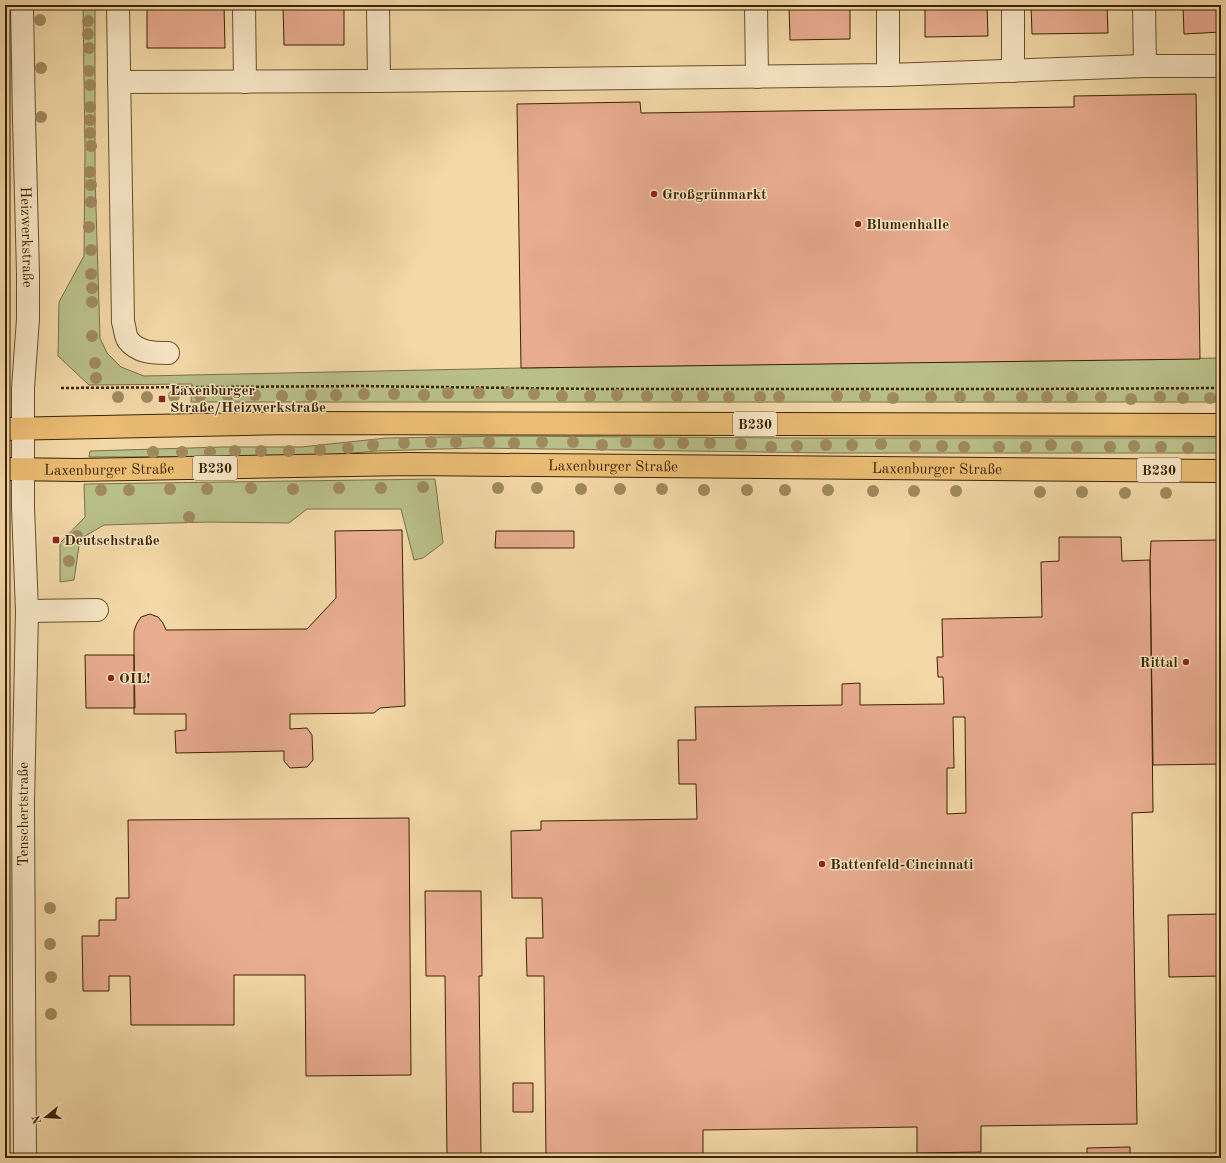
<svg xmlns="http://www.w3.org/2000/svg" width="1226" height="1163" font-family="'Old Standard TT',serif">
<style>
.grass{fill:#b9bf89;stroke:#7a7144}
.building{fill:#e8ac8f;stroke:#3b2300;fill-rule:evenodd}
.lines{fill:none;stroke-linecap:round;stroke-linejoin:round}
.minor-casing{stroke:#69502a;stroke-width:24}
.major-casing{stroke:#3b2300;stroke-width:24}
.path{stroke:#3b2300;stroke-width:2.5;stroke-dasharray:3 2;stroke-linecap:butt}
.minor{stroke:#f7e6c6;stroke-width:22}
.major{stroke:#eabc74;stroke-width:22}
.tree{fill:#9f8a5e}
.poi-dot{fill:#8f2418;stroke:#f7e6c6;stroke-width:1.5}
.labels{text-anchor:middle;stroke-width:3;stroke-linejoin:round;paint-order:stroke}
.shield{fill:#f7e6c6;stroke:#735e3b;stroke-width:1}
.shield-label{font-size:14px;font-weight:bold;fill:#3b2300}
.poi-label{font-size:15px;font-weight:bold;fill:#3b2300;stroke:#f7e6c6;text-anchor:start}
.street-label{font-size:15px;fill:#3b2300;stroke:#f7e6c6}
</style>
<rect width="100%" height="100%" fill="#f3d8a8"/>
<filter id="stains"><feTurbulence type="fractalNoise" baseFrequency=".005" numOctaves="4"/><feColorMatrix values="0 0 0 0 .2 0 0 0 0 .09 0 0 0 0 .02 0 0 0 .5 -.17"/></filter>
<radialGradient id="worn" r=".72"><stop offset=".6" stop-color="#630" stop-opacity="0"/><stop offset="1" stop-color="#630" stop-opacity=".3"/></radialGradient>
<path class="grass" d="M 83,5 L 95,5 L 95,175 L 100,338 L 107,353 L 121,367 L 144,376 L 521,368 L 1221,358 L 1221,402 L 191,402 L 192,384 L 89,385 L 58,356 L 59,302 L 84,256 L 85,151 Z
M 504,436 L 790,438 L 1221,438 L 1221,453 L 832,453 L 475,448 L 377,451 L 313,456 L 89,457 L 90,451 L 223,447 L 302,447 L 386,438 Z
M 435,479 L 443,543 L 423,558 L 414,560 L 401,509 L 307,509 L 289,523 L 207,522 L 104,525 L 80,539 L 74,580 L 60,582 L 60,543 L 85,517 L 84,484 Z"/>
<path class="building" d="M 147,5 L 224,5 L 225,48 L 147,48 Z
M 283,5 L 344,5 L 344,45 L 284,45 Z
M 789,5 L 850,5 L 850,39 L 790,40 Z
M 925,5 L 987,5 L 988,36 L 925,37 Z
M 1031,5 L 1107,5 L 1108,33 L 1032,34 Z
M 1183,5 L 1221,5 L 1221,32 L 1184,34 Z
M 1196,94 L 1200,359 L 521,368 L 517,104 L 640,102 L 641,113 L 1074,107 L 1074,96 Z
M 402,530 L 405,706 L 380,708 L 374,713 L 290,714 L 290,729 L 307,728 L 312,735 L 313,760 L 307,767 L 290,768 L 284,761 L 284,751 L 176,753 L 175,731 L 186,730 L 186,714 L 134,714 L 134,631 L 137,623 L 141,617 L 150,614 L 158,617 L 163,623 L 166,630 L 307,629 L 336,598 L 335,531 Z
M 496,531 L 574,531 L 574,548 L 495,548 Z
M 1059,537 L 1121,537 L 1122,561 L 1150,560 L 1153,812 L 1132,813 L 1137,1124 L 981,1126 L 981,1152 L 917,1153 L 917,1127 L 703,1130 L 703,1158 L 546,1158 L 544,976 L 527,976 L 526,938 L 543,938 L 542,898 L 512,898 L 511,831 L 541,830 L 541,821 L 697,819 L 696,784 L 679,784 L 678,740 L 696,740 L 695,707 L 842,705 L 842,684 L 860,683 L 860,705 L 944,704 L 943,677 L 938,677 L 937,657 L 943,657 L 942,619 L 1042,617 L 1041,562 L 1059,561 ZM 953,717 L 965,717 L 966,813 L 947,814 L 947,768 L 954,768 Z
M 1221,540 L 1221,764 L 1153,765 L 1150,560 L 1151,541 Z
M 85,655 L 134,655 L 135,708 L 86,708 Z
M 409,818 L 411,1075 L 306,1076 L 305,975 L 234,975 L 234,1025 L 131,1025 L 130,976 L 109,976 L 109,991 L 83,991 L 82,936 L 99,936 L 99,920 L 116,920 L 116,898 L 129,898 L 128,820 Z
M 425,891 L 481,891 L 482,976 L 479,976 L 481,1158 L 447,1158 L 445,976 L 426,976 Z
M 1221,914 L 1221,976 L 1169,977 L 1168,915 Z
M 513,1083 L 533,1083 L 533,1112 L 513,1112 Z
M 1130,1147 L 1130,1158 L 1117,1158 L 1117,1155 L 1087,1155 L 1087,1148 Z"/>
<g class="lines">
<defs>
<g id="minor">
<path id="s1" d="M 22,5 L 24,119 L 28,274 L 28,319 L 23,388 L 23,507 L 27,611 L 23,803 L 25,1158"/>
<path d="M 118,5 L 123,322 C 125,327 125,336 128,340 C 138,353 154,353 168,353"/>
<path d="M 244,5 L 245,82"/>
<path d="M 378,5 L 379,81"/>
<path d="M 756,5 L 757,77"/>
<path d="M 888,5 L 888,75"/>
<path d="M 1013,5 L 1013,71"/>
<path d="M 1144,5 L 1145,66"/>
<path d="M 119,82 L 379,81 L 888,75 L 1145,66 L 1221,66"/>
<path d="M 27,611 L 97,610"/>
</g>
<g id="major">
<path d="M 5,429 L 289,423 L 1221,425"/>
<path id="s2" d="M 5,469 L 78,470 L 408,464 L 1221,471"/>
</g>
</defs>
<use href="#minor" class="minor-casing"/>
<use href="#major" class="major-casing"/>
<path class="path" d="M 61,388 L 361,386 L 597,389 L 1029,389 L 1221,388
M 1216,835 L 1221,835"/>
<use href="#minor" class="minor"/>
<use href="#major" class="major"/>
</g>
<g class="tree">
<circle cx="40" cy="20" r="6"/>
<circle cx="88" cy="21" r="6"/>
<circle cx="88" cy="34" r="6"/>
<circle cx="89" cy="48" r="6"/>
<circle cx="41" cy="68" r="6"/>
<circle cx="89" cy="71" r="6"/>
<circle cx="90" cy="85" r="6"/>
<circle cx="90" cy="107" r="6"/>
<circle cx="41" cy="117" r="6"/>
<circle cx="90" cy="120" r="6"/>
<circle cx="90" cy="133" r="6"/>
<circle cx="91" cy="146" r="6"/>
<circle cx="90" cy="172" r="6"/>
<circle cx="91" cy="185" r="6"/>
<circle cx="91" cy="202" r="6"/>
<circle cx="89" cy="227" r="6"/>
<circle cx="91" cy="250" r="6"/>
<circle cx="91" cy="274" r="6"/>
<circle cx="92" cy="288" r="6"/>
<circle cx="92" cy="302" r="6"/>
<circle cx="92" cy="336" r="6"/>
<circle cx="95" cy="363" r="6"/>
<circle cx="96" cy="378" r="6"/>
<circle cx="448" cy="393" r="6"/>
<circle cx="479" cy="393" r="6"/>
<circle cx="508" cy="393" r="6"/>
<circle cx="364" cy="394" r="6"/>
<circle cx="394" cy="394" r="6"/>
<circle cx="534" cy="394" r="6"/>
<circle cx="255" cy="395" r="6"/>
<circle cx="311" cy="395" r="6"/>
<circle cx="336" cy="395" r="6"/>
<circle cx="424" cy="395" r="6"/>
<circle cx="617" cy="395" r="6"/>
<circle cx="174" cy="396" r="6"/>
<circle cx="200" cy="396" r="6"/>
<circle cx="228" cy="396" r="6"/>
<circle cx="282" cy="396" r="6"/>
<circle cx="562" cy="396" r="6"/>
<circle cx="590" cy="396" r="6"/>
<circle cx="647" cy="396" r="6"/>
<circle cx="677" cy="396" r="6"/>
<circle cx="703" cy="396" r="6"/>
<circle cx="837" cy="396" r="6"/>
<circle cx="865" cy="396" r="6"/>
<circle cx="118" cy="397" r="6"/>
<circle cx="147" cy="397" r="6"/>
<circle cx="729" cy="397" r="6"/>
<circle cx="760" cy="397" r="6"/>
<circle cx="779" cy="397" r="6"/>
<circle cx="931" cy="397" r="6"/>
<circle cx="960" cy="397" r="6"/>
<circle cx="989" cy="397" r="6"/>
<circle cx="1022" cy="397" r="6"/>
<circle cx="1047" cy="397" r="6"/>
<circle cx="1072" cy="397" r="6"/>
<circle cx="1101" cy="397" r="6"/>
<circle cx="1160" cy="397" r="6"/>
<circle cx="893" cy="398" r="6"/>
<circle cx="1183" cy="398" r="6"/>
<circle cx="1210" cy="398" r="6"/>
<circle cx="1131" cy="399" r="6"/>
<circle cx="431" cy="442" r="6"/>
<circle cx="456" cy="442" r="6"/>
<circle cx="489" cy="442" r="6"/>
<circle cx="542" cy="442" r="6"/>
<circle cx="573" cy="442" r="6"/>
<circle cx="626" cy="442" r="6"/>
<circle cx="404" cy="443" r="6"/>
<circle cx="514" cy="443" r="6"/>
<circle cx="659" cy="443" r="6"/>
<circle cx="683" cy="443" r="6"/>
<circle cx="710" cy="443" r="6"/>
<circle cx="741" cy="444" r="6"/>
<circle cx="881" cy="444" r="6"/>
<circle cx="373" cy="445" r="6"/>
<circle cx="602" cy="445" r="6"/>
<circle cx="826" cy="445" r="6"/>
<circle cx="852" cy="445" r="6"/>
<circle cx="1051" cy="445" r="6"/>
<circle cx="797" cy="446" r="6"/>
<circle cx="915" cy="446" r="6"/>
<circle cx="942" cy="446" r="6"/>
<circle cx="1134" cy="446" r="6"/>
<circle cx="771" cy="447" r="6"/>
<circle cx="964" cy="447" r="6"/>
<circle cx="999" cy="447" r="6"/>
<circle cx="1026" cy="447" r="6"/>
<circle cx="1077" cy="447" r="6"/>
<circle cx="1110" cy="447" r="6"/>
<circle cx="1161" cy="447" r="6"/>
<circle cx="348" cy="448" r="6"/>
<circle cx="1188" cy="448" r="6"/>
<circle cx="320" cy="450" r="6"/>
<circle cx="235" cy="451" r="6"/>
<circle cx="261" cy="451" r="6"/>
<circle cx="289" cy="451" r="6"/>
<circle cx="153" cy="452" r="6"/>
<circle cx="182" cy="452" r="6"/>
<circle cx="210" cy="452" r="6"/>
<circle cx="423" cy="487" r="6"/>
<circle cx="251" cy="488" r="6"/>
<circle cx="339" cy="488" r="6"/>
<circle cx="381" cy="488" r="6"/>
<circle cx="498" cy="488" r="6"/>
<circle cx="537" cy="488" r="6"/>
<circle cx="170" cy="489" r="6"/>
<circle cx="207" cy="489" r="6"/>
<circle cx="293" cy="489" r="6"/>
<circle cx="581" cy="489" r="6"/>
<circle cx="620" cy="489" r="6"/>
<circle cx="662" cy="489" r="6"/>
<circle cx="101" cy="490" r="6"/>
<circle cx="129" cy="490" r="6"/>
<circle cx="704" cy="490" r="6"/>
<circle cx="747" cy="490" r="6"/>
<circle cx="785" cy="490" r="6"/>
<circle cx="828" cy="490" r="6"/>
<circle cx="873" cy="491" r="6"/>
<circle cx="914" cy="491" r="6"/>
<circle cx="956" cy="491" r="6"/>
<circle cx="1040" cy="492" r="6"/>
<circle cx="1082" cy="492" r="6"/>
<circle cx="1125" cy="493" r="6"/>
<circle cx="1166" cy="493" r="6"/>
<circle cx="189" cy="517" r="6"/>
<circle cx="77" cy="536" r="6"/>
<circle cx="69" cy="561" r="6"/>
<circle cx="50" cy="908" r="6"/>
<circle cx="50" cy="944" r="6"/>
<circle cx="51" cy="977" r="6"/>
<circle cx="51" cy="1014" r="6"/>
</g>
<g class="poi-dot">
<circle cx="654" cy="194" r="4"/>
<circle cx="858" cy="224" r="4"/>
<rect x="158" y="395" width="8" height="8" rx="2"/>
<rect x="52" y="536" width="8" height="8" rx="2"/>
<circle cx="1186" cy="662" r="4"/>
<circle cx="111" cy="678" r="4"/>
<circle cx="822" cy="864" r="4"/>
</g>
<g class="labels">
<g class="shield">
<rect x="733" y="412" width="44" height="24" rx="3"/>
<rect x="193" y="456" width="44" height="24" rx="3"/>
<rect x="1137" y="458" width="44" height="24" rx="3"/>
</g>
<g class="shield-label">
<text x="755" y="429">B230</text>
<text x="215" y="473">B230</text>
<text x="1159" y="475">B230</text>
</g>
<g class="poi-label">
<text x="662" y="199">Großgrünmarkt</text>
<text x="866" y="229">Blumenhalle</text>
<text x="170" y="395">Laxenburger<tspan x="170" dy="17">Straße/Heizwerkstraße</tspan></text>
<text x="64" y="545">Deutschstraße</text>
<text x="1178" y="667" text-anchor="end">Rittal</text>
<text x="119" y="683">OIL!</text>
<text x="830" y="869">Battenfeld-Cincinnati</text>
</g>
<g class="street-label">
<text dy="5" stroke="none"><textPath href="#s1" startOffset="232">Heizwerkstraße</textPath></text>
<text dy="5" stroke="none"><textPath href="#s2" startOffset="608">Laxenburger Straße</textPath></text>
<text dy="5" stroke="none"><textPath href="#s2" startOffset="932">Laxenburger Straße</textPath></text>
<text dy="5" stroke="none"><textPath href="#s2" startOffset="104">Laxenburger Straße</textPath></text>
<text transform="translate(23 814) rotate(-90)" y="5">Tenschertstraße</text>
</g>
</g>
<rect width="1226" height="1163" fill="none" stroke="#f3d8a8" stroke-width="20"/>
<rect x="6" y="6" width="1214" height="1151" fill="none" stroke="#3b2300" stroke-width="2"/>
<rect x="10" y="10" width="1206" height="1143" fill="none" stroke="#3b2300"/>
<g transform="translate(46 1117) rotate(252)" stroke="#f7e6c6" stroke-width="3" paint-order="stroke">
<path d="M0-3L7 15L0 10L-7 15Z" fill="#3b2300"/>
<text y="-6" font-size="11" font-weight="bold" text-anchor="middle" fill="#3b2300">N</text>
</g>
<rect width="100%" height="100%" filter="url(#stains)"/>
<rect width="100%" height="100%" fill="url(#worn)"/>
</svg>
